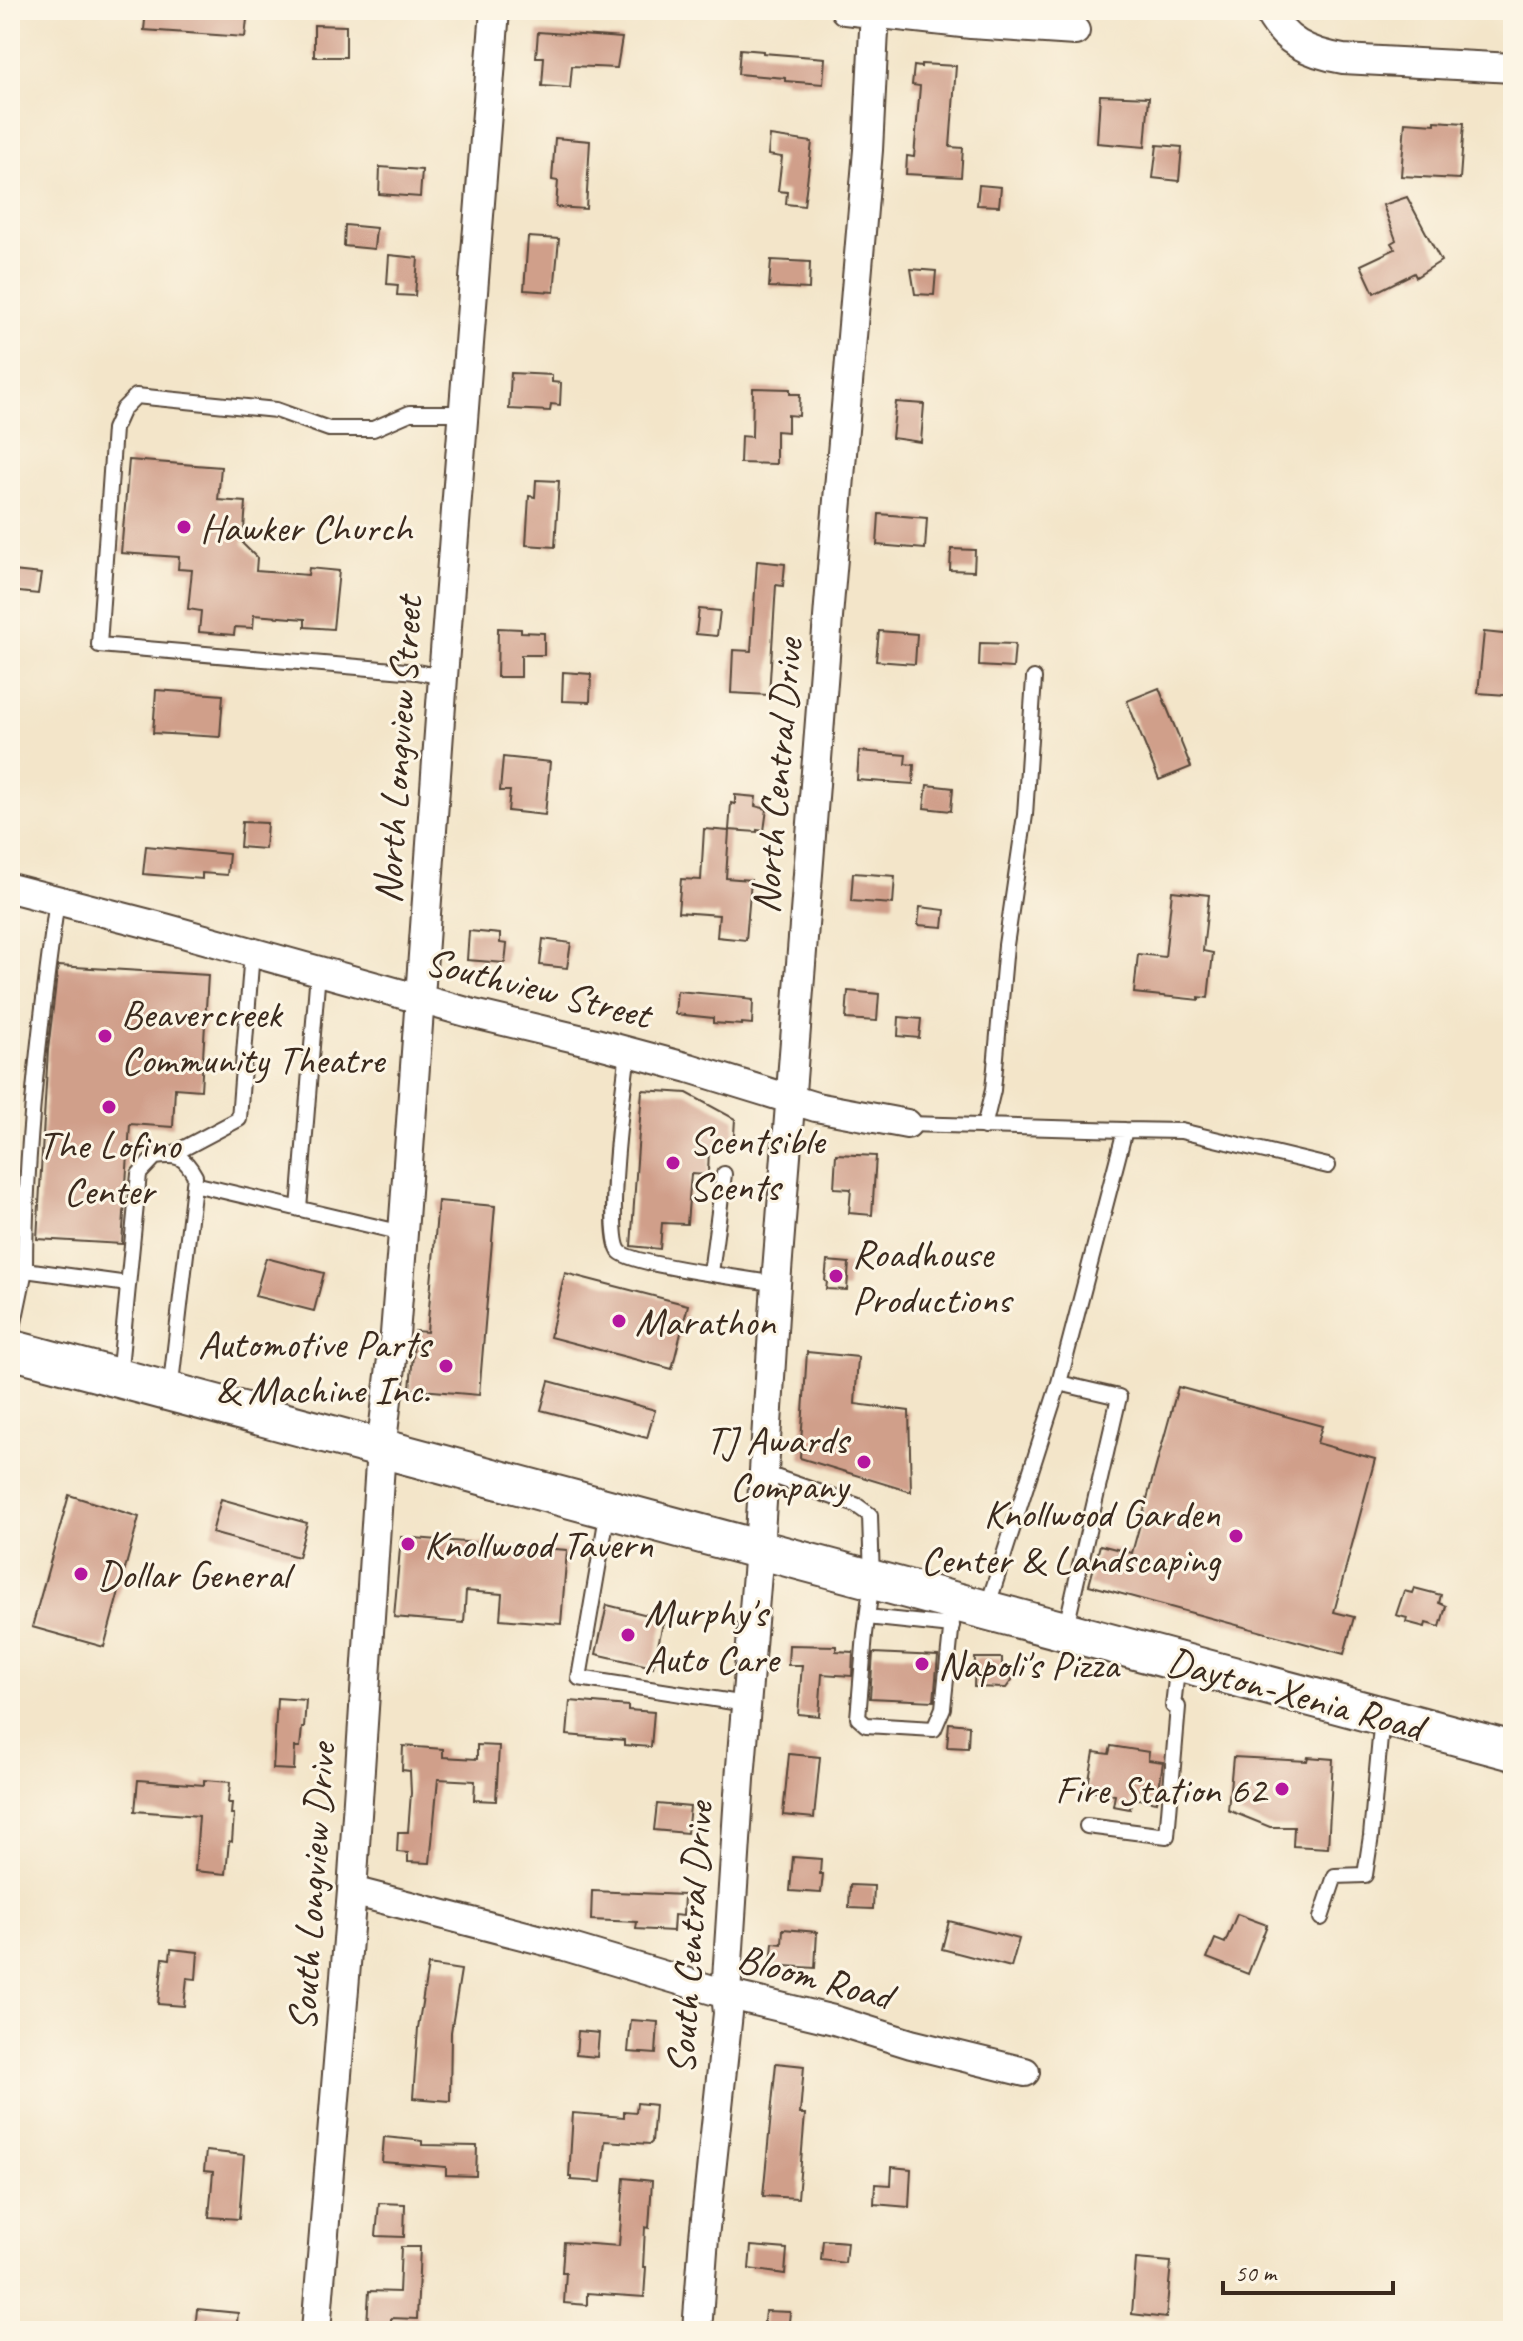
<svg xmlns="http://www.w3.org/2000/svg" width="1523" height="2341" font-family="Caveat,sans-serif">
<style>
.building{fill:#d09f8a}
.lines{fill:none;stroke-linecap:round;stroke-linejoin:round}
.service-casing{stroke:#574638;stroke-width:18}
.minor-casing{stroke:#574638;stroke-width:32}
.secondary-casing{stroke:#574638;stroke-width:42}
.service{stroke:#fff;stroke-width:14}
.minor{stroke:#fff;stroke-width:28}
.secondary{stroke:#fff;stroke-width:38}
.poi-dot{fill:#b5179e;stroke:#fcf5e5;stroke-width:3}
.labels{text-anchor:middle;stroke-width:6;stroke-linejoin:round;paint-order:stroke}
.poi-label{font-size:40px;fill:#3b2a1e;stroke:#fcf5e5;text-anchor:start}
.street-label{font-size:40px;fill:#3b2a1e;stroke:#fcf5e5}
</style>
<rect width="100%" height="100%" fill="#fcf5e5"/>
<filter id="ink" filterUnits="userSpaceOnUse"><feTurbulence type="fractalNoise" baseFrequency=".0125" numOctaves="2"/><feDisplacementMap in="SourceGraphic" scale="16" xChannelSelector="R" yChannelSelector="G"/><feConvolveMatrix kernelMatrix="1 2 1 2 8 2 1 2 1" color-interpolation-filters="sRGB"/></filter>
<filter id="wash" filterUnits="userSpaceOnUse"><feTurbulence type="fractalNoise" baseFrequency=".006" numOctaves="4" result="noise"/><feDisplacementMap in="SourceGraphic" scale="32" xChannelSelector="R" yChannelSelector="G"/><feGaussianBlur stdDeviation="1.8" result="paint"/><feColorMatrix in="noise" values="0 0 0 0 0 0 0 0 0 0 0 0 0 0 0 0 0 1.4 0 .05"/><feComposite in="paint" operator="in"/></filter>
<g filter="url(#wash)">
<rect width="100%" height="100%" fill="#f3e5c9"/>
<g id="blocks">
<path class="building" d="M 146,10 L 248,10 L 245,37 L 144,30 Z
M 314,25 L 346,26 L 346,57 L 314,57 Z
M 538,32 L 622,38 L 617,68 L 572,66 L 570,88 L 542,86 L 544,57 L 536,57 Z
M 740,49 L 763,51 L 763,53 L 825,58 L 823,84 L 785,81 L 785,78 L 738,74 Z
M 921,64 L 956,66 L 950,147 L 963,148 L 961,177 L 906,174 L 907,156 L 914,157 L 920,86 L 912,85 L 914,66 L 921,67 Z
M 1100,95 L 1149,97 L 1145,147 L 1097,143 Z
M 1435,121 L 1464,123 L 1460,179 L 1401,176 L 1405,122 L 1435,124 Z
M 770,136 L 812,142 L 804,206 L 786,204 L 787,192 L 778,191 L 782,157 L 768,155 Z
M 555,138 L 590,141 L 586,209 L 556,207 L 558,181 L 552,180 Z
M 1157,145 L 1182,147 L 1179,181 L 1153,178 Z
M 380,167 L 422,170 L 420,197 L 379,194 Z
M 979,185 L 1001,187 L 999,206 L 977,205 Z
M 1407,197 L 1441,261 L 1416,277 L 1414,273 L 1374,293 L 1361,265 L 1395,249 L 1391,243 L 1396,240 L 1383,205 Z
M 345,225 L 376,228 L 374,249 L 344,246 Z
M 528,237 L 559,239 L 554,292 L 524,290 Z
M 389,255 L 418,258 L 415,296 L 397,295 L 398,285 L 387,284 Z
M 771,260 L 810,262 L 809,289 L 769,287 Z
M 911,269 L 936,271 L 934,295 L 915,294 Z
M 511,373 L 552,375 L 552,382 L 561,383 L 560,405 L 551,404 L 550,411 L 509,409 Z
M 753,388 L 790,389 L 790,394 L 800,394 L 799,416 L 788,415 L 788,432 L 776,431 L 776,464 L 740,463 L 741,436 L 752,437 Z
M 896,402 L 924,404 L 921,442 L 892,438 Z
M 129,460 L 221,467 L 218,500 L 246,502 L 243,544 L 257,558 L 256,571 L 308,575 L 309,568 L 339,571 L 333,629 L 305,627 L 305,619 L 254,615 L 253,628 L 235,627 L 234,635 L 199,632 L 201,611 L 188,609 L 192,570 L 178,569 L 179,557 L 121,553 Z
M 536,480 L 559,481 L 555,547 L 526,545 L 529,496 L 535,497 Z
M 879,514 L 927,518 L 925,549 L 877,545 Z
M 951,549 L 975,550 L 974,571 L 950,570 Z
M 757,561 L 785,564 L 783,586 L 776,585 L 769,695 L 731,693 L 733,650 L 751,651 Z
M 13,571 L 41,574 L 38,594 L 10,591 Z
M 699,609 L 720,611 L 717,636 L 696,634 Z
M 498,628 L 521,629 L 521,632 L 544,633 L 544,655 L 521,655 L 521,677 L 497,677 Z
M 879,631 L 917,634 L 915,664 L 876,661 Z
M 1484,632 L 1512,635 L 1507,695 L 1478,693 Z
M 980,643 L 1015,644 L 1013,668 L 979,666 Z
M 563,672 L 591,674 L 590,702 L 562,701 Z
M 1159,688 L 1191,767 L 1159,780 L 1127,701 Z
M 156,690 L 223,695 L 220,737 L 153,733 Z
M 859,751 L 906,755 L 905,764 L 914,765 L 913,784 L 857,780 Z
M 503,757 L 550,762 L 545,815 L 508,811 L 510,791 L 500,791 Z
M 927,785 L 953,788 L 951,811 L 924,808 Z
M 735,795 L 756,797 L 755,806 L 767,809 L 764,831 L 757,830 L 757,832 L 729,830 L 731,803 L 735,804 Z
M 242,822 L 267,823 L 265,849 L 240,847 Z
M 704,829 L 729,831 L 726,878 L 751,880 L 746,940 L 717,937 L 719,915 L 678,912 L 681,879 L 701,880 Z
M 146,846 L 229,854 L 227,875 L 202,873 L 202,879 L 143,874 Z
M 853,873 L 895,876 L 893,904 L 851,901 Z
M 1172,891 L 1209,895 L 1203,951 L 1213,953 L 1208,998 L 1199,997 L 1199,1000 L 1134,993 L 1138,954 L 1165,957 Z
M 920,907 L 945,910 L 943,927 L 918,925 Z
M 469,931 L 500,934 L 500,943 L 507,944 L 505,963 L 467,960 Z
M 543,939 L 571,943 L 567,968 L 540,965 Z
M 58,966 L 208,975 L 201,1090 L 175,1088 L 173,1127 L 130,1124 L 122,1244 L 37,1239 L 48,1050 Z
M 677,991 L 745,997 L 744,999 L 753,1000 L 752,1024 L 742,1023 L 742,1025 L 713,1023 L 713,1018 L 675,1014 Z
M 848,991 L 879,994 L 877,1021 L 846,1019 Z
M 899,1017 L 921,1019 L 919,1038 L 898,1036 Z
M 642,1090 L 687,1093 L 735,1119 L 733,1150 L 709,1148 L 708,1175 L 691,1174 L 687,1224 L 662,1223 L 660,1249 L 631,1246 Z
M 836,1154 L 876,1156 L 872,1215 L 849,1213 L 851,1189 L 834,1188 Z
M 438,1201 L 495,1206 L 479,1395 L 410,1389 L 415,1331 L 427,1332 Z
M 266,1258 L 324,1273 L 314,1311 L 255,1296 Z
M 827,1261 L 849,1263 L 847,1290 L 826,1289 L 827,1282 L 825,1281 Z
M 565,1273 L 688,1305 L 672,1369 L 550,1337 Z
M 807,1352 L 858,1357 L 855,1404 L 909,1411 L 911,1492 L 800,1458 Z
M 549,1381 L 655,1410 L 647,1438 L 541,1410 Z
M 1178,1387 L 1322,1426 L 1317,1443 L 1375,1459 L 1334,1612 L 1354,1617 L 1344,1654 L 1089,1585 L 1100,1545 L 1132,1553 Z
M 69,1495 L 139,1517 L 104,1647 L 32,1627 Z
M 221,1499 L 307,1523 L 298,1557 L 212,1533 Z
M 401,1537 L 567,1550 L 561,1624 L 500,1619 L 502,1594 L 466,1591 L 464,1623 L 394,1617 Z
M 1414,1588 L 1441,1595 L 1439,1603 L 1446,1606 L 1440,1627 L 1426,1623 L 1425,1627 L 1406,1622 L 1407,1618 L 1396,1615 L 1404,1591 L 1412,1593 Z
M 607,1605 L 664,1619 L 653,1667 L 596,1654 Z
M 789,1645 L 836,1646 L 836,1651 L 853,1652 L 852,1676 L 822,1674 L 819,1716 L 798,1714 L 802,1665 L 788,1665 Z
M 873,1653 L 938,1656 L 934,1701 L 870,1698 Z
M 975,1658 L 1002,1658 L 1002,1664 L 1013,1672 L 1012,1680 L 1006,1688 L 974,1687 Z
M 277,1698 L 306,1700 L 304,1728 L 302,1728 L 300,1747 L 295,1747 L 294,1770 L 273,1769 Z
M 570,1701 L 628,1706 L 628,1710 L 654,1712 L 651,1747 L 624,1745 L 624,1740 L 567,1735 Z
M 949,1723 L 969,1725 L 968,1748 L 947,1747 Z
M 477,1745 L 499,1746 L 496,1801 L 474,1800 L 475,1781 L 438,1779 L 430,1863 L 408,1862 L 408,1853 L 397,1852 L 398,1832 L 408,1832 L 411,1793 L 410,1771 L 402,1770 L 403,1746 L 443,1749 L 443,1757 L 477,1759 Z
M 1111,1746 L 1149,1752 L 1148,1760 L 1163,1762 L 1157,1802 L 1132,1798 L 1130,1809 L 1113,1806 L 1115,1795 L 1087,1791 L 1094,1752 L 1109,1754 Z
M 789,1754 L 820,1757 L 814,1818 L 783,1815 Z
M 1233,1757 L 1307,1761 L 1308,1757 L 1333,1759 L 1328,1848 L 1293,1846 L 1294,1827 L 1270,1827 L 1228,1810 Z
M 138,1780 L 204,1785 L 204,1780 L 230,1782 L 228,1803 L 232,1803 L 231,1814 L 234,1814 L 232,1842 L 229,1841 L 226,1874 L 195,1871 L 199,1816 L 135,1811 Z
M 657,1804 L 690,1807 L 687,1833 L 654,1830 Z
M 793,1857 L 821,1859 L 820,1874 L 823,1874 L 821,1893 L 790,1891 Z
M 850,1885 L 874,1886 L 873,1909 L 849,1908 Z
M 592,1891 L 684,1895 L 683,1916 L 674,1915 L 673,1931 L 636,1929 L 637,1922 L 591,1920 Z
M 1237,1914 L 1267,1925 L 1248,1974 L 1207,1958 L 1215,1939 L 1225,1943 Z
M 949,1921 L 1019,1939 L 1011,1967 L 942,1949 Z
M 783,1929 L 817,1932 L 815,1968 L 771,1965 L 773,1943 L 782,1944 Z
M 171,1949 L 198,1952 L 196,1979 L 187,1978 L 184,2006 L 158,2004 L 163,1958 L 170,1959 Z
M 428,1965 L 461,1970 L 451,2032 L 450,2101 L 413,2098 L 418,2028 Z
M 631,2020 L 658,2022 L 656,2054 L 628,2052 Z
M 578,2031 L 599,2033 L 597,2057 L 576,2055 Z
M 776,2063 L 804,2066 L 800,2114 L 805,2114 L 798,2198 L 763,2196 Z
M 637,2103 L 655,2105 L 652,2142 L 650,2144 L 605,2141 L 601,2182 L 571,2180 L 571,2177 L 569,2177 L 573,2113 L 624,2117 L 624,2111 L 636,2112 Z
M 384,2137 L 415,2140 L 422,2141 L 422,2145 L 477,2146 L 476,2176 L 446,2175 L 446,2167 L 382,2162 Z
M 206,2151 L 244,2155 L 239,2219 L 209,2217 L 213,2172 L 204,2171 Z
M 892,2167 L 911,2169 L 909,2207 L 874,2204 L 875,2184 L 891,2185 Z
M 624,2178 L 652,2181 L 649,2228 L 645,2227 L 643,2267 L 646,2267 L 644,2297 L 587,2293 L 587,2305 L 564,2303 L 566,2272 L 562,2272 L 564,2242 L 619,2246 Z
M 379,2203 L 405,2204 L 404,2237 L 376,2236 Z
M 823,2240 L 847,2242 L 845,2263 L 821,2260 Z
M 751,2246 L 787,2249 L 785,2274 L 749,2269 Z
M 401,2247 L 420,2247 L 417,2319 L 391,2318 L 391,2326 L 367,2325 L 369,2291 L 399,2292 Z
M 1136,2259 L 1171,2262 L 1166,2318 L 1132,2314 Z
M 197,2309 L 238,2313 L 236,2331 L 195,2331 Z
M 765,2311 L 790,2312 L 788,2331 L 763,2331 Z"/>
</g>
</g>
<g filter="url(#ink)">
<use href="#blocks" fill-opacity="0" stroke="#574638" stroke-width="2"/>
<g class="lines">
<defs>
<path id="service" d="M 443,677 L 417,672 L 99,645 L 114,429 L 123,409 L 136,396 L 276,410 L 329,429 L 373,429 L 410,413 L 463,413
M 628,1052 C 624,1083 604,1234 620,1252 C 633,1265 751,1279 776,1284
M 907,1124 L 1125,1130 L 1059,1383
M 984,1127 L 993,1090 L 1006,945 L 1025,815 L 1034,678
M 1125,1130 L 1181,1131 L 1328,1166
M 171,1155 L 239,1119 L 252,952
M 194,1184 L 403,1233
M 299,1209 L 318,971
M 25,1270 C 25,1147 40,1022 57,900
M 711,1273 L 724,1174
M 10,1342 L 25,1270 L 128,1284
M 119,1378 L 139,1174 L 155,1157 C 178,1154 184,1156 195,1176 L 170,1392
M 764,1473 L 856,1505 L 870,1515 L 872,1580 L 865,1634 L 858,1718 L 866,1725 L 934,1729 L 943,1708 L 954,1602
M 608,1510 L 579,1678 L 746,1704
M 987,1608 L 1059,1383 L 1119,1397 L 1065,1631
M 867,1617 L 952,1626
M 1087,1826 L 1167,1836 L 1178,1707 L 1173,1706 L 1178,1662
M 1321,1918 L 1335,1876 L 1365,1875 L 1371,1836 L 1382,1716"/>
<path id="minor" d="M 845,10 L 971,24 L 1075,31
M 1268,10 C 1283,42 1309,53 1343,59 L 1513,68
M 10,888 L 165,928 L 470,1013 L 596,1043 L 689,1068 L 816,1107 L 907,1124
M 352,1891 L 565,1946 L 726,1994 L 834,2020 L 911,2044 L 1025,2072
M 316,2331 L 352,1891 L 381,1449 L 395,1334 L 403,1233 L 443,677 L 495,10
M 697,2331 L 704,2237 L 728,2013 L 726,1994 L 740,1779 L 759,1549 L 776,1284 L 829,605 L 868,150 L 875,10"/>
<path id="secondary" d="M 10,1349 L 1513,1751"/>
</defs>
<use href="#service" class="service-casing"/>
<use href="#minor" class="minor-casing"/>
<use href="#secondary" class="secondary-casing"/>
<use href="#service" class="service"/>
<use href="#minor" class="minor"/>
<use href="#secondary" class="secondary"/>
</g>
</g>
<g class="poi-dot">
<circle cx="184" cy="527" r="8"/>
<circle cx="105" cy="1036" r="8"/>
<circle cx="109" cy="1107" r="8"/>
<circle cx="673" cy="1163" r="8"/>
<circle cx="836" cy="1276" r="8"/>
<circle cx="619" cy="1321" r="8"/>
<circle cx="446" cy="1366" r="8"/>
<circle cx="864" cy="1462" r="8"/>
<circle cx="1236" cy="1536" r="8"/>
<circle cx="408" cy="1544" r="8"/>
<circle cx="81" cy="1574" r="8"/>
<circle cx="628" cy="1635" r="8"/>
<circle cx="922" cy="1664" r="8"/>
<circle cx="1282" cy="1789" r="8"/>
</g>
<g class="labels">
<g class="poi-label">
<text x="200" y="541">Hawker Church</text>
<text x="121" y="1027">Beavercreek<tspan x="121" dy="46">Community Theatre</tspan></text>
<text x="689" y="1154">Scentsible<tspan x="689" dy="46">Scents</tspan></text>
<text x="109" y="1158" text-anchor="middle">The Lofino<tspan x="109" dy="46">Center</tspan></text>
<text x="852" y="1267">Roadhouse<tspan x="852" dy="46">Productions</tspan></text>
<text x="635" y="1335">Marathon</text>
<text x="430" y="1357" text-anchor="end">Automotive Parts<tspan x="430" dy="46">&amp; Machine Inc.</tspan></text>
<text x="848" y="1453" text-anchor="end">TJ Awards<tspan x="848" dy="46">Company</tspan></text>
<text x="1220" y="1527" text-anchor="end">Knollwood Garden<tspan x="1220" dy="46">Center &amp; Landscaping</tspan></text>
<text x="424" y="1558">Knollwood Tavern</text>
<text x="97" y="1588">Dollar General</text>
<text x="644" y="1626">Murphy's<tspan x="644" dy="46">Auto Care</tspan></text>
<text x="938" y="1678">Napoli's Pizza</text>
<text x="1266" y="1803" text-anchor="end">Fire Station 62</text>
</g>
<g class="street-label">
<text transform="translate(397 750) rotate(-86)" y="14">North Longview Street</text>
<text transform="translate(776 776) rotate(-85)" y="14">North Central Drive</text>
<text transform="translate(538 987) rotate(14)" y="14">Southview Street</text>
<text transform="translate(1295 1693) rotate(15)" y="14">Dayton-Xenia Road</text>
<text transform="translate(311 1887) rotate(-86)" y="14">South Longview Drive</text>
<text transform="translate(689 1938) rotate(-86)" y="14">South Central Drive</text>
<text transform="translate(815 1976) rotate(15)" y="14">Bloom Road</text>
</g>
</g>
<rect width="1523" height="2341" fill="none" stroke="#fcf5e5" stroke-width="40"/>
<path d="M1223 2281v12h170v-12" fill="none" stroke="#3b2a1e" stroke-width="4"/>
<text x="1235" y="2281" font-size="24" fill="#3b2a1e" stroke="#fcf5e5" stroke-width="6" paint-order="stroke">50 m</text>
</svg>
